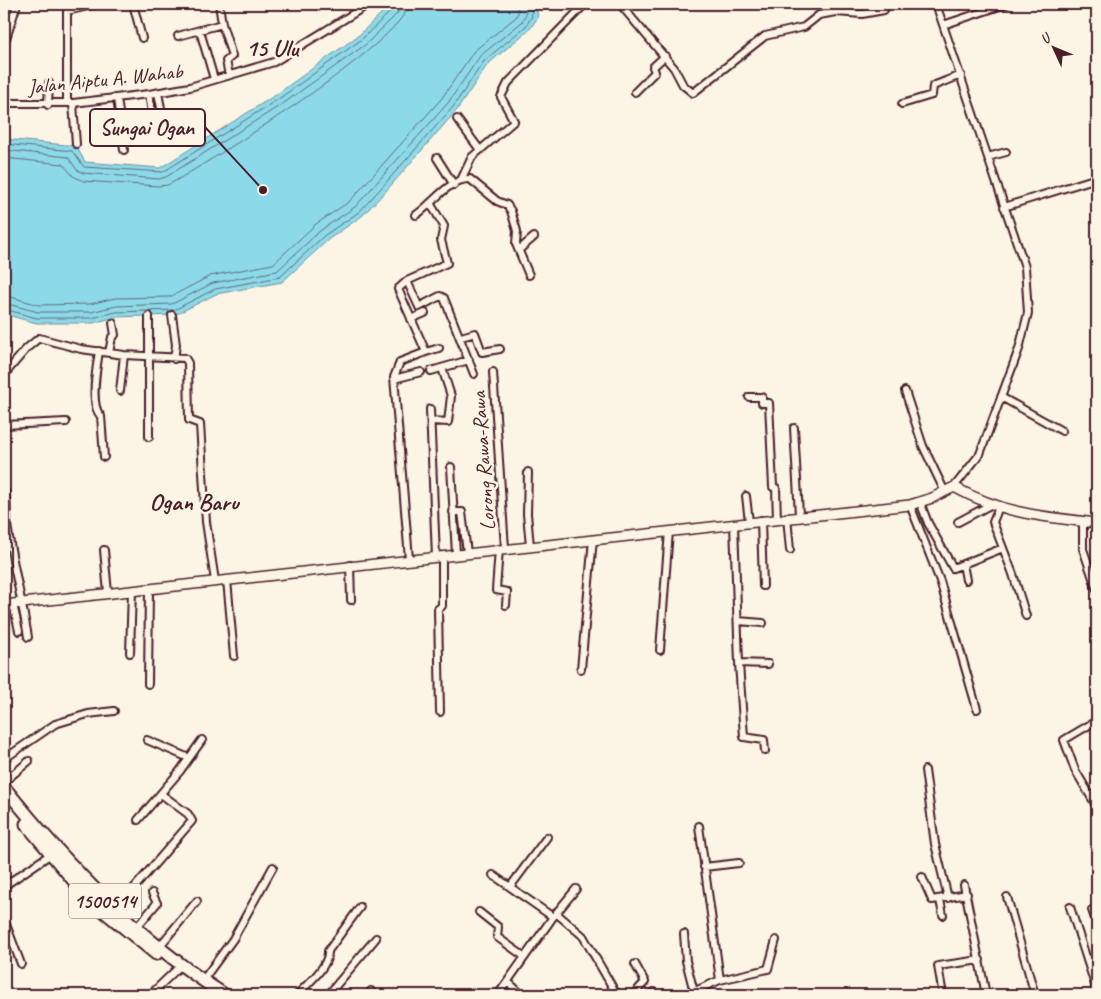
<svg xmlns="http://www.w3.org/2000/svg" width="1101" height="999" font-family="Caveat,sans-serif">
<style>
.water{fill:#8cdae9;stroke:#728f9d}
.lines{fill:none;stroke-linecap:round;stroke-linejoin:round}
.shore{stroke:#646a77;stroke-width:1}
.street-casing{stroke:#4a1f2b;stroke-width:10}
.secondary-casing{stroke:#4a1f2b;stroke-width:12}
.highway-casing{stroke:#4a1f2b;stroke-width:15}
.street{stroke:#fcf5e5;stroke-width:6}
.secondary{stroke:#fcf5e5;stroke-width:9}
.highway{stroke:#fcf5e5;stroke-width:11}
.labels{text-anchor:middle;stroke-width:5;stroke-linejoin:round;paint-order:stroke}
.shield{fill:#fcf5e5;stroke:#7f5f63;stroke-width:1}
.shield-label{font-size:20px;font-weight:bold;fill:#4a1f2b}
.street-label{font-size:21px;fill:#4a1f2b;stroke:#fcf5e5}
.quarter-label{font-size:24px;font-weight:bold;fill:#4a1f2b;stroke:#fcf5e5}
.leader{fill:none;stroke:#4a1f2b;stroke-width:2}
.callout-dot{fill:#4a1f2b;stroke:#fcf5e5;stroke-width:2}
.callout{fill:#fcf5e5;stroke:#4a1f2b;stroke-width:2}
.callout-label{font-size:22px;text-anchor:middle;font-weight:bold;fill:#4a1f2b}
</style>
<rect width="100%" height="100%" fill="#fcf5e5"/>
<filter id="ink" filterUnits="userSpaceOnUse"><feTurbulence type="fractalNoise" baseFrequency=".02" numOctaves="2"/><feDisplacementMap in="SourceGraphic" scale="10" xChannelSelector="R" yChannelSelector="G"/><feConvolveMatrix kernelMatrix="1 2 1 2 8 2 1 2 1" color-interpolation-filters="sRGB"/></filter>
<g filter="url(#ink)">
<path class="water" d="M 391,4 L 536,4 L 538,17 L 530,29 L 488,64 L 457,110 L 386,191 L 362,216 L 329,239 L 282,282 L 216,294 L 175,315 L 116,317 L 93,323 L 36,323 L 4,314 L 4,139 L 76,146 L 85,162 L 160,168 L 277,94 L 359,35 Z"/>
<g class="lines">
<path class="shore" d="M 4,144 L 72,151 L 84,167 L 163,172 L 280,98 L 362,39 L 393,9 L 394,4
M 4,150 L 68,157 L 77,170 L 83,173 L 159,179 L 166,177 L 284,103 L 365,45 L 397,14 L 401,4
M 4,158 L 63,164 L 73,176 L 83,181 L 158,186 L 168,185 C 206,164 407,40 408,4
M 4,295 L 39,305 L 90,304 L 115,298 L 170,297 L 210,276 L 273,264 L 316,224 L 350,201 L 442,98 L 474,51 L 516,17 L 518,13 L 517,4
M 4,303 L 38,312 L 91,312 L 116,306 L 172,304 L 213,283 L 277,271 L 321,230 L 355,207 L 448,103 L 480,56 L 522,22 L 526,14 L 525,4
M 4,309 L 37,318 L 92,318 L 116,312 L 174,310 L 215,289 L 280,277 L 325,235 L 359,212 L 382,187 L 453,107 L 484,61 L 526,26 L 532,16 L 531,4"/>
<defs>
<path id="street" d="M 133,4 L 142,38
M 191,4 L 192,5
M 620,4 L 674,68 L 683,85 L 693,93 L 765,36 L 804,27 L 819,15 L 836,12 L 862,14 L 884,10
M 936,4 L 1025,267 L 1028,313 L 1019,349 L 980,454 L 954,487
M 222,24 L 232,56 L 226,61 L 229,75
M 943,25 L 1006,4
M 200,31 L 214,79
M 178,36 L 222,24 L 219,4
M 4,45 L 17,4
M 635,92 L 655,72 L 653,67 L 665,56
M 158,93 L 162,113
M 149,94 L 156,139
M 117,98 L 124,150
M 4,103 L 73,103 L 149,94 L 190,87 L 274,62 L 369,4
M 67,103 L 67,11 L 97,4
M 73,103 L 76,144
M 902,104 L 932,95 L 933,86 L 961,75
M 48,105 L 49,83
M 457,119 L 480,150
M 988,157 L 1006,152
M 437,158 L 454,185
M 461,180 L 472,157 L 514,121 L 501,97 L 508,83 L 585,4
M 1004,207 L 1097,178
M 416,215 C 432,205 449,178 470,179 L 497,201 L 507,205 L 511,211 L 517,231 L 516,244 L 529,275
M 520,249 L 534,237
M 407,281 L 419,307 L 440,296 L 444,298 L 474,374
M 172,315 L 176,345 L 174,359
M 411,319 L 425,313
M 461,337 L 475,333 L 482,352 L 500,349
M 99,351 C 97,366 89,406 101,416 L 104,457
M 426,352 L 439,348
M 109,353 L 112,337 L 115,335 L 113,323
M 431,371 L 469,360
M 493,372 L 505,548
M 4,375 L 27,348 L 39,338 L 81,349 L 124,355 L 185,358 L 188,363 L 189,420 L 200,424 L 206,522 L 215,581
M 394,379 L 421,372
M 120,391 L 124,355
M 905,391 L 923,446 L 945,492
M 749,397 L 762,397 L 762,403 L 769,403 L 773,487 L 776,488 L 777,519
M 1001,397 L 1062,431
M 430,409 L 436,557
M 431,421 L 448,422 L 451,396 L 442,368
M 4,425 L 66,422
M 794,428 L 799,515
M 149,437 L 149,316
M 451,467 L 456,554
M 528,472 L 527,514 L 530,546
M 4,489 C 9,503 5,516 8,531 C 13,566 22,601 28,637
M 746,496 L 749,522
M 920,502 L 928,523 L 953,568 L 1003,548
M 910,505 L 940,581 L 977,709
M 999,507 L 993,522 L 1013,574 L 1026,616
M 453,512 L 462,512 L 467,553
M 787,517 L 790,550
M 761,520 L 763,586
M 1083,521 L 1083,549 L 1097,590
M 958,522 L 990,505
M 734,524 L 739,663 L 768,664
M 499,549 L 496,590 L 507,592 L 506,605
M 104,550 L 108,593
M 409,559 L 394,377 L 400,362 L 426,352 L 398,289 L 407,281 L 447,263 L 441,240 L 444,226 L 430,203
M 963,564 L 966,580
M 350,565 L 351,600
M 227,580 L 234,656
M 13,604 L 19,631
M 738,621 L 763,623
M 660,650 L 669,531
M 130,653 L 132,590
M 739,663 L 744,737 L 764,740 L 765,751
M 581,669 L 593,539
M 148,684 L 149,588
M 440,712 L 438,609 L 442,606 L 442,556
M 1096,721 L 1064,740 L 1075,770 L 1097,807
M 147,740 L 189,758
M 4,759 L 55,724 L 88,714 L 114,711
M 925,770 L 935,844 L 948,898
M 4,782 L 29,761
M 138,820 L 180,771 L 202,740
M 704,867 L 739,863
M 493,875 L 553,917
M 922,877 L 932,900 L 967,894
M 964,885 L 986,995
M 4,886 L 51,854
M 510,887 L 547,837
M 1007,897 L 1035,995
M 940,900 L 943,915
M 1070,907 L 1097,991
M 115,910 L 192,821 L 188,814 L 161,794
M 1092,910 L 1097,924
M 479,912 L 498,927 L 497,937 L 525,957
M 556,913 L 583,936 L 617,995
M 4,919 L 21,964
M 136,928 L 157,903 L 152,893
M 684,934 L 686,961 L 694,992
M 159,947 L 197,901
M 1088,960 L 1097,956
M 203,980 L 233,939 L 273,867
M 720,980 L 768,969 L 776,940
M 508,982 L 522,995
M 654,992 L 656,995
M 150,995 L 177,969
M 297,995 C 307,984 329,967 328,951 L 360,907
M 328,995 L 376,938
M 369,995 L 371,991
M 446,995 L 446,994
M 498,995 L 553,917 L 576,889
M 633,995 L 645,982 L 635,964
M 686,995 L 720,980 L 699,826
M 943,995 L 938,966 L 980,960"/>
<path id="secondary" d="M 4,605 L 910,505 L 932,498 L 954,487 C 1003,514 1043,517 1097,523"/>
<path id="highway" d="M 4,787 C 68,866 138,940 225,995
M 26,824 L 89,899 L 156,954"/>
</defs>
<use href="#street" class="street-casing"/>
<use href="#secondary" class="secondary-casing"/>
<use href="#highway" class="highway-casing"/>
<use href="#street" class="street"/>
<use href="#secondary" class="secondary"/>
<use href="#highway" class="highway"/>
</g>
</g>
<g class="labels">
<rect class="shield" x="69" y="883.5" width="72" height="35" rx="4"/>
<g class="shield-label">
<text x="105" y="908">1500514</text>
</g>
<g class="street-label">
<text transform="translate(105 79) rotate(-6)" y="7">Jalan Aiptu A. Wahab</text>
<text transform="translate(483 461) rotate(-94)" y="7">Lorong Rawa-Rawa</text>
</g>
<g class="quarter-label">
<text x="272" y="56">15 Ulu</text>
<text x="194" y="510">Ogan Baru</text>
</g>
</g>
<path class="leader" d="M263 190L205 127"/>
<circle class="callout-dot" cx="263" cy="190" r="5"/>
<rect class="callout" x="90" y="109" width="115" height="37" rx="5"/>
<g class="callout-label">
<text x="147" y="135">Sungai Ogan</text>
</g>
<rect width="1101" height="999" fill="none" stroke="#fcf5e5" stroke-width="20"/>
<rect x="10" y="10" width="1081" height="979" fill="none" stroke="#4a1f2b" stroke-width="2" filter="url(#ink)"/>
<g transform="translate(1054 48) rotate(314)" stroke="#fcf5e5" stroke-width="4" paint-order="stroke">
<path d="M0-4L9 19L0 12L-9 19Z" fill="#4a1f2b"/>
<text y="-8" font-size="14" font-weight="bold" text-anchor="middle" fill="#4a1f2b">U</text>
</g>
</svg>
